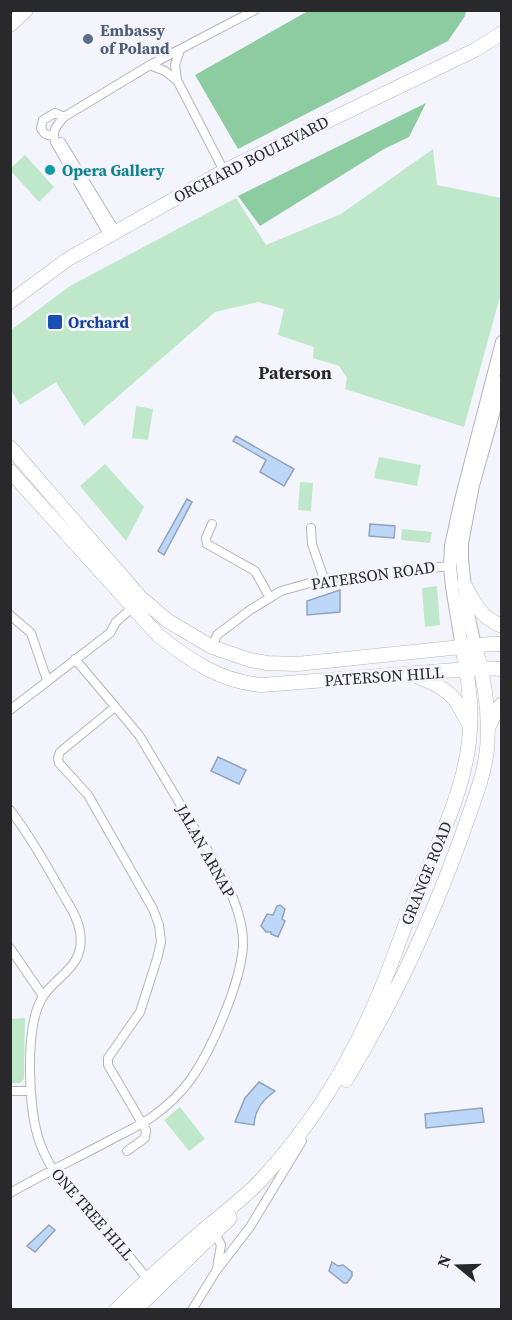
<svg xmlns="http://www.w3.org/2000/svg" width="512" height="1320" font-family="'Source Serif 4',serif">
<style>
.green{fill:#bee8c9}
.forest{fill:#8dcca0}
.water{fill:#bdd7f8;stroke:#91a3bb;stroke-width:1.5}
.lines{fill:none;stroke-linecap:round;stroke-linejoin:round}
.street-casing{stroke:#b4b4bc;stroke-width:10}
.secondary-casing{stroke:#b4b4bc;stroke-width:14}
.primary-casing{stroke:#b4b4bc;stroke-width:15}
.street{stroke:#fff;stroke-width:8}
.secondary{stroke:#fff;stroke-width:12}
.primary{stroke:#fff;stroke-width:14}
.service-dot{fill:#5c6f8a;stroke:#f4f4fc;stroke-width:2}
.culture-dot{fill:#0f9aa8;stroke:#f4f4fc;stroke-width:2}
.transit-dot{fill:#1a4fb4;stroke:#f4f4fc;stroke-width:2}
.labels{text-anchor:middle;stroke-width:6;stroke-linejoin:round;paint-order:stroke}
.service-label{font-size:16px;font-weight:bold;fill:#4e5e75;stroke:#f4f4fc;text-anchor:start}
.street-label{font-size:16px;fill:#29292c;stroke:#f4f4fc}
.culture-label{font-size:16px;font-weight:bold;fill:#0d838f;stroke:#f4f4fc;text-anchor:start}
.transit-label{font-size:16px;font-weight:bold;fill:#164399;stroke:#f4f4fc;text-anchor:start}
.neighbourhood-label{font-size:18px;font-weight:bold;fill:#29292c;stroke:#f4f4fc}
</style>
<rect width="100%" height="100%" fill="#f4f4fc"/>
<path class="green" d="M 433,149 L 437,185 L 501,198 L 501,293 L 464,427 L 345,389 L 347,378 L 339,366 L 313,358 L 314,347 L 278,335 L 284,309 L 258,302 L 215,312 L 84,426 L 56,382 L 20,405 L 11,390 L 11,330 L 70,286 L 236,198 L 266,245 L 341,214 Z
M 25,155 L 54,187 L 39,202 L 11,171 L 11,168 Z
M 136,406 L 153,409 L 148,440 L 132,438 Z
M 379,457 L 421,465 L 417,486 L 374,478 Z
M 105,464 L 144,507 L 126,541 L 80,486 Z
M 300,482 L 313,483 L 311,511 L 298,510 Z
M 402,529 L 432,532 L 430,543 L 401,540 Z
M 437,586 L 440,625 L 425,627 L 422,588 Z
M 25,1018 L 24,1079 L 20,1083 L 11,1083 L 11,1019 Z
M 180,1107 L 205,1139 L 189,1151 L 164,1120 Z"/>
<path class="forest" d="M 308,11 L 308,10 L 466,11 L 465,16 L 448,41 L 238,149 L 195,75 Z
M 426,103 L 409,137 L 384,149 L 260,226 L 238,196 Z"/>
<path class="water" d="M 236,436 L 294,469 L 284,486 L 260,472 L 266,460 L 233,441 Z
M 187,499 L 192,502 L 164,555 L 158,551 Z
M 370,524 L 395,526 L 394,538 L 369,536 Z
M 340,590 L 340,612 L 307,615 L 307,601 Z
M 218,757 L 246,770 L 239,784 L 211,771 Z
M 280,905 L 285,909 L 282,919 L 285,921 L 278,937 L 271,934 L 271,932 L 266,932 L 261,926 L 267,914 L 273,915 L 277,906 Z
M 259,1082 L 275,1091 C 263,1100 255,1109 254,1125 L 235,1122 L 245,1098 Z
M 482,1108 L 484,1122 L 426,1128 L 425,1114 Z
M 49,1225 L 55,1230 L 35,1252 L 27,1246 Z
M 332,1262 L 338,1266 L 343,1265 L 352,1272 L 352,1276 L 347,1283 L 344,1283 L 329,1271 Z"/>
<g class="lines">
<defs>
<path id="street" d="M 180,50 L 175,65 L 177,80 L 224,171
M 150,65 L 165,71 L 176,80
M 53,135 C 46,136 44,134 41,128 L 43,120 L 55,113 L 64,117
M 61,142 L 116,232
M 109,236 L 55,142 C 52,130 56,126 64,117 L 150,65 L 255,10
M 212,524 L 206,538 L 207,544 L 255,571 L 270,598
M 311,528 L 312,544 L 324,579
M 10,615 L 31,633 L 47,680
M 212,647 L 217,635 L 250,610 L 281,591 L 324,579 L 450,566
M 115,707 L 60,752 L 58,758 L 59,763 L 88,795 L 153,909 L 159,925 L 161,942 L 157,959 L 140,1012 L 108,1058 L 108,1065 L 146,1130 L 145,1138 L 127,1151
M 10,710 L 110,633 L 116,622 L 132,608
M 10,810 C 30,836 45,863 61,891 C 68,904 78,917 80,932 C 86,969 53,976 41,1000 C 25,1029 28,1111 40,1143 C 53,1181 85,1207 111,1236 C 125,1250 137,1266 149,1281
M 10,948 L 43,996
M 10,1091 L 30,1091
M 10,1193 C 45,1173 81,1156 116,1137 C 128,1131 141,1125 152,1117 C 166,1107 181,1093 191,1079 C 212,1049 240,984 243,947 C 244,924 235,902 226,881 L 139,735 L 75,659
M 215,1233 L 221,1245 L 217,1268
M 192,1310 L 216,1271 L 250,1227 L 302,1141"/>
<path id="secondary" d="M 475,646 L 467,609 L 462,559 L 462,543 L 473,485 L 502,382
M 462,647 L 452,587 L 450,566 L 451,546 L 461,500 L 502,342"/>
<path id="primary" d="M 10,25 L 26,10
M 10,302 L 68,259 L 224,171 L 475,50 L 502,33
M 10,447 L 140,597 L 168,621 L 212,647 L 250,660 L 267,663 L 297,664 L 490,644 L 502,644
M 10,471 L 158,635 C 189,660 221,682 262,685 L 482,668 L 502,669
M 464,584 C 476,605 479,616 502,626
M 414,675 C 428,681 445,687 455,700 C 461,708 465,718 470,726
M 489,726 L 496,711 L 502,704
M 346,1080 C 394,1001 432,919 463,832 C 472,805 484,778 487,749 C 490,714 485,680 475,646
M 116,1310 C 145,1281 175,1254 207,1227 C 225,1212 245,1197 261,1180 C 312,1125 353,1058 381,989 C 395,955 406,921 420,887 C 439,841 463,792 469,742 C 473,709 469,679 462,647
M 135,1310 L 230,1218"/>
</defs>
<use href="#street" class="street-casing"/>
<use href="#secondary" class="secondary-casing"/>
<use href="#primary" class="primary-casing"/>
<use href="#street" class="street"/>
<use href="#secondary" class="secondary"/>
<use href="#primary" class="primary"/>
</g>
<circle class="service-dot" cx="88" cy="39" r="6"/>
<circle class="culture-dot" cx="50" cy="170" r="6"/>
<rect class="transit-dot" x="47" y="314" width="16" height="16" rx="3"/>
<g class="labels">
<g class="service-label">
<text x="100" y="36">Embassy<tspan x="100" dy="18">of Poland</tspan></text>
</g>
<g class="street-label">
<text transform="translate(251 159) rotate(-27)" y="6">ORCHARD BOULEVARD</text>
<text transform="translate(373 575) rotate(-8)" y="6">PATERSON ROAD</text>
<text transform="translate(384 676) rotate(-4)" y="6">PATERSON HILL</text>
<text transform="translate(206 851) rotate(61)" y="6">JALAN ARNAP</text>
<text transform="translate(426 873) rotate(-68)" y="6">GRANGE ROAD</text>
<text transform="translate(93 1214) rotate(49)" y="6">ONE TREE HILL</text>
</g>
<g class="culture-label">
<text x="62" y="176">Opera Gallery</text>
</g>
<g class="transit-label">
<text x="68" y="328">Orchard</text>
</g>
<g class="neighbourhood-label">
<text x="295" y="379">Paterson</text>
</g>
</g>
<rect width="512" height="1320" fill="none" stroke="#29292c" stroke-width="24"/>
<g transform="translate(458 1266) rotate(289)" stroke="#f4f4fc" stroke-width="4.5" paint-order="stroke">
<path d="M0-4.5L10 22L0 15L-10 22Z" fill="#29292c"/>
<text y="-9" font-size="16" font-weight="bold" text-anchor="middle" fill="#29292c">N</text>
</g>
</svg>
